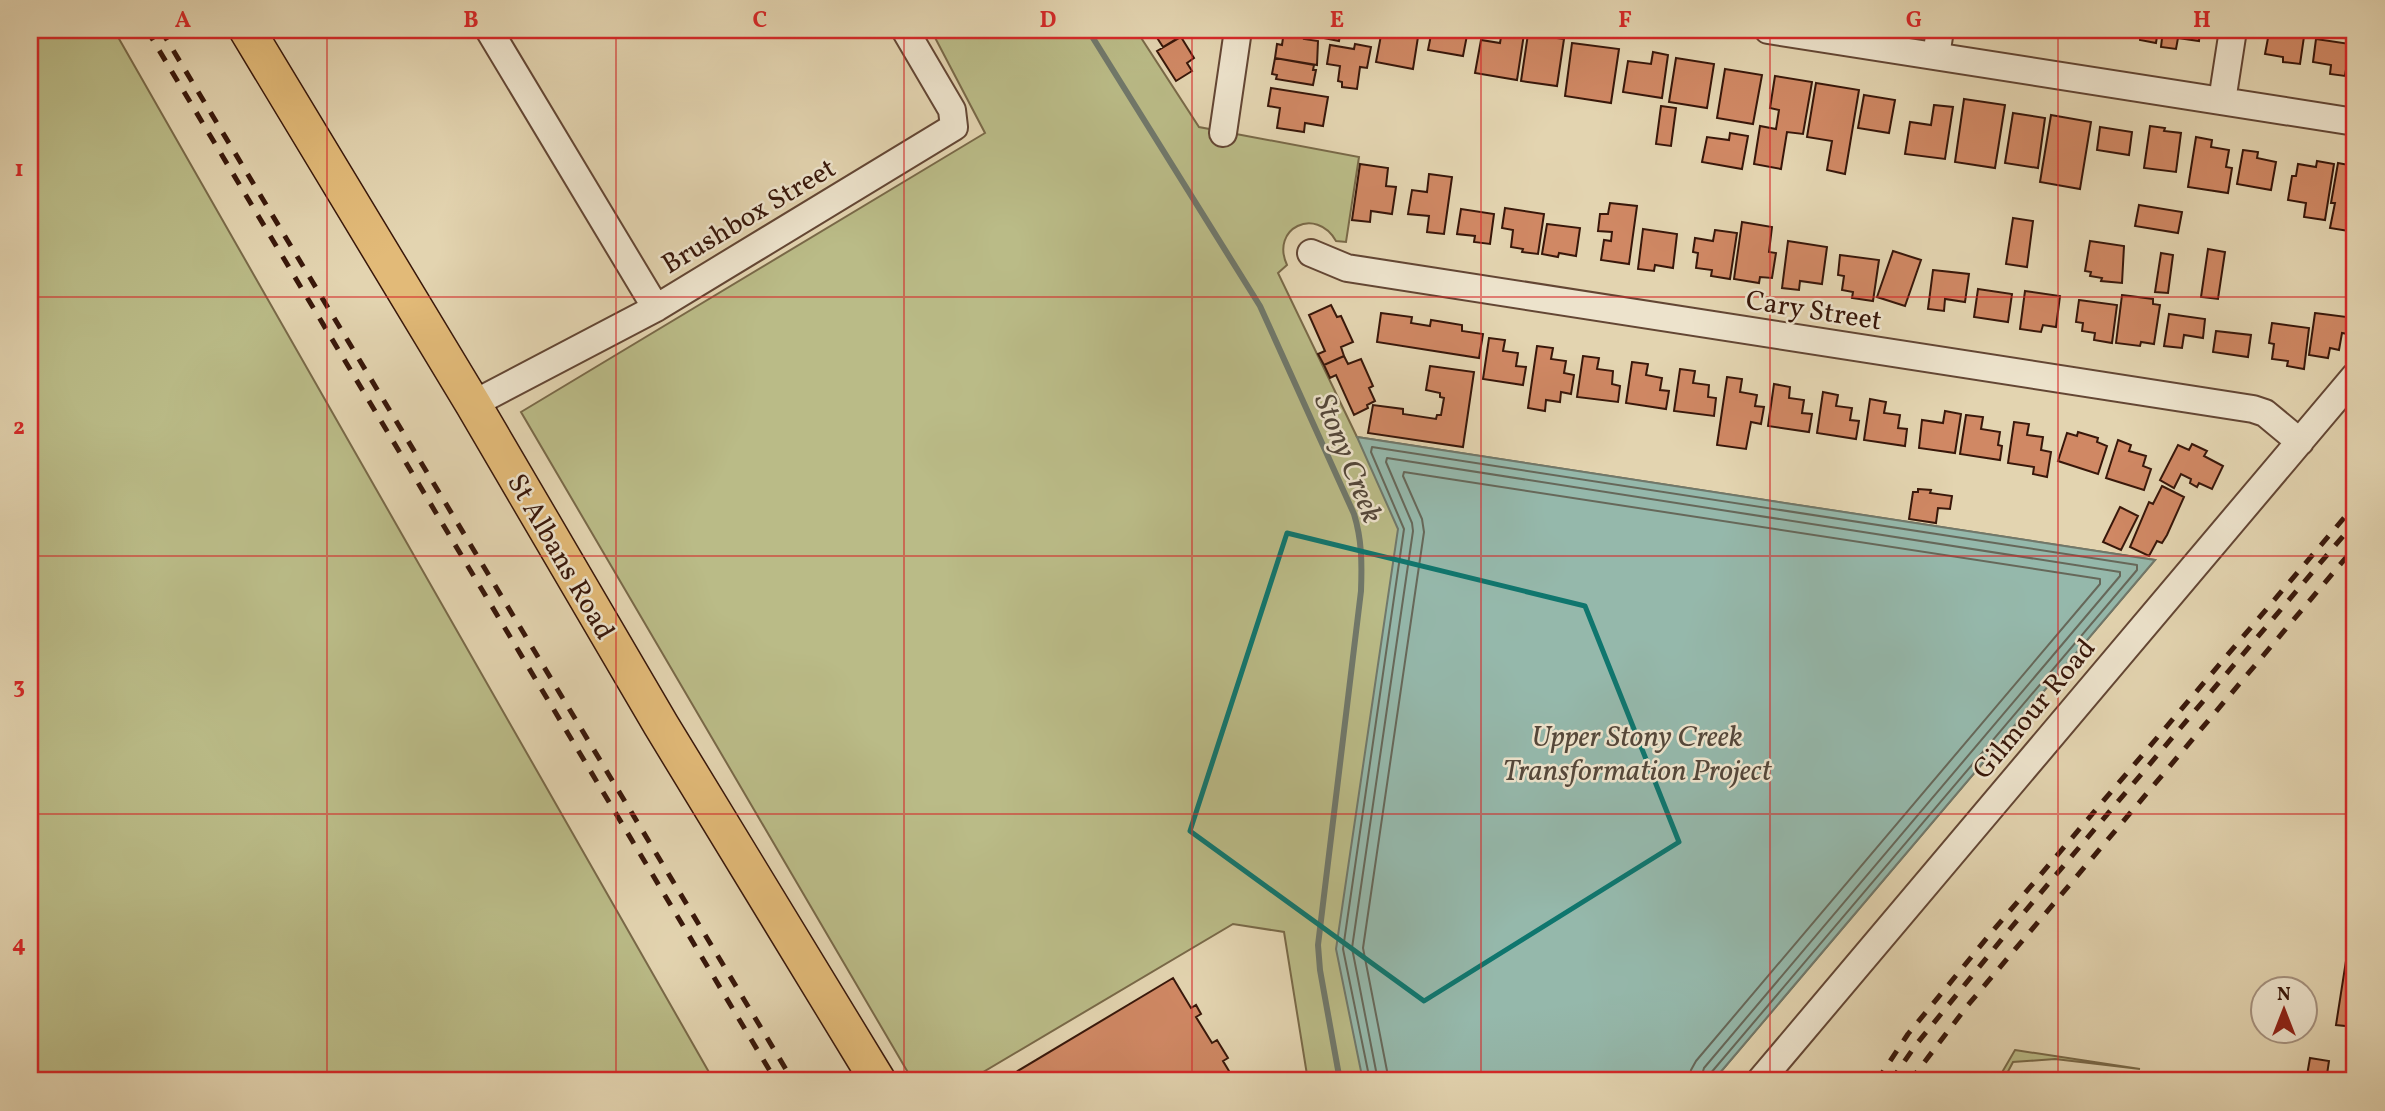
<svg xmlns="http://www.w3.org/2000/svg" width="2385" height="1111" font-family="Vollkorn,serif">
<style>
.green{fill:#babb87;stroke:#796948;stroke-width:2}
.water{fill:#95b8ab;stroke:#70786b;stroke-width:2}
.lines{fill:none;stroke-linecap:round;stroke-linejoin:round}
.shore{stroke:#66685a;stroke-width:2}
.stream{stroke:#70786b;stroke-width:6}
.building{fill:#d08864;stroke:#38170a;stroke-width:2}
.minor-casing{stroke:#634634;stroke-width:30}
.major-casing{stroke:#38170a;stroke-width:38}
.minor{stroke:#ede3cc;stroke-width:26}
.major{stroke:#e2ba78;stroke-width:35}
.rail{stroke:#38170a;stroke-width:5;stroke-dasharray:12 12;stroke-linecap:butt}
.marked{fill:none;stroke:#0f766e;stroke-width:5;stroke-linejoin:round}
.grid{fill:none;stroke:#d62828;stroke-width:2;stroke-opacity:0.55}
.labels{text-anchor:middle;stroke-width:5;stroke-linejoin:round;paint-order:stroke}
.street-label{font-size:28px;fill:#38170a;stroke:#ede3cc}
.water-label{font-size:30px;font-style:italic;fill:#54473a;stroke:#ede3cc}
.neatline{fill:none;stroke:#d62828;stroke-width:2.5}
.grid-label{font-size:23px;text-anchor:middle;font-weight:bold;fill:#d62828}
</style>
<rect width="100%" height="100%" fill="#e3d4b0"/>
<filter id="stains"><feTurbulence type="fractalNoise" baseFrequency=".00286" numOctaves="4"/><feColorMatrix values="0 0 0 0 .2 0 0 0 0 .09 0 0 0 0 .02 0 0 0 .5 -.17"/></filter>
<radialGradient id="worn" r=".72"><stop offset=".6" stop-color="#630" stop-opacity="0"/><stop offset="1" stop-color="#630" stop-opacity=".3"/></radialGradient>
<path class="green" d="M 30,30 L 114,30 L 714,1081 L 30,1081 Z
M 931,30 L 1136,30 L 1199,127 L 1359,157 L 1346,242 L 1336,241 C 1316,206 1270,228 1287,265 L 1278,273 L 1357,437 L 2155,560 L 1713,1081 L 1308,1081 L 1284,932 L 1233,924 L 968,1081 L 913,1081 L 521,412 L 985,133 Z
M 2015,1050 L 2140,1069 L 2055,1059 L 2013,1062 L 2003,1081 L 1997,1081 Z"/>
<path class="water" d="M 1357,437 L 2155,560 L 1713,1081 L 1363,1081 L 1336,949 L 1398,529 Z"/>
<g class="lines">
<path class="shore" d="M 1370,1081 L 1343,949 L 1404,529 L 1371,452 L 1372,447 L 2137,565 L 2137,570 L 1710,1074 L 1708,1081
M 1378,1081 L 1352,948 L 1413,531 L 1412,523 L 1386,462 L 1387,458 L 2120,572 L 2120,576 L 1704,1068 L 1700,1081
M 1389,1081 L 1363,948 L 1424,532 L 1422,519 L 1403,476 L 1404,472 L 2100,579 L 2100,584 L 1696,1061 L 1691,1070 L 1689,1081"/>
<path class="stream" d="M 1088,30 L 1260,306 L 1354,514 C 1362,540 1362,563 1361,591 L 1318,945 L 1320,970 L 1340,1081"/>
</g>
<path class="building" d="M 1152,30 L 1184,30 L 1186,33 L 1163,47 Z
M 1284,30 L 1341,30 L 1339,41 Z
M 1382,30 L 1411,30 L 1410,36 L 1418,37 L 1413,69 L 1376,62 Z
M 1432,30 L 1468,30 L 1463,56 L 1428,50 Z
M 2122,30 L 2158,30 L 2156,43 L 2140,40 L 2140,34 Z
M 2163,30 L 2200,30 L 2199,41 L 2178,38 L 2176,49 L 2161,47 Z
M 2264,30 L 2305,30 L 2300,64 L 2283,62 L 2283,57 L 2265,54 L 2268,38 L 2263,37 Z
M 1284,31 L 1305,35 L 1304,39 L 1318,41 L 1317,65 L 1275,58 L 1277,44 L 1282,45 Z
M 1502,31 L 1524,34 L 1517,80 L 1475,73 L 1481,40 L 1500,43 Z
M 1528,34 L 1564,39 L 1557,86 L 1521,81 Z
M 1181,37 L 1194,58 L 1187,63 L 1192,71 L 1176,81 L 1157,51 Z
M 2316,39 L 2350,44 L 2345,76 L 2330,74 L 2331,65 L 2313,62 Z
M 1572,43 L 1619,49 L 1611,103 L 1565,96 Z
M 1355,44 L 1371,47 L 1367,68 L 1360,67 L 1357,89 L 1342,87 L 1342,82 L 1338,81 L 1340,66 L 1327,64 L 1330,45 L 1354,49 Z
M 1653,52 L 1668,55 L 1662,98 L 1623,92 L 1628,61 L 1651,64 Z
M 1275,58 L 1314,65 L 1313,70 L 1316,70 L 1313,85 L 1276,79 L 1277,75 L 1272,74 Z
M 1676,58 L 1714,64 L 1707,108 L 1669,102 Z
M 1725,69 L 1762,75 L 1753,124 L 1717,118 Z
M 1775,76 L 1812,82 L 1803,134 L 1787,132 L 1781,169 L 1754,164 L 1760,126 L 1776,129 L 1779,110 L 1770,108 Z
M 1816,83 L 1859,90 L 1845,174 L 1827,170 L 1832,141 L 1807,137 Z
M 1271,88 L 1328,97 L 1323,126 L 1305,123 L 1304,132 L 1277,128 L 1280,108 L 1268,106 Z
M 1864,95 L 1895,100 L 1889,133 L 1858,128 Z
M 1964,99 L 2005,105 L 1995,168 L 1955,162 Z
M 1934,105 L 1953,107 L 1945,159 L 1905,154 L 1910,122 L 1931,125 Z
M 1661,106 L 1676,108 L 1671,146 L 1656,144 Z
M 2013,113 L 2045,118 L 2038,168 L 2005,163 Z
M 2051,115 L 2091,122 L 2080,189 L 2040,182 Z
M 2150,126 L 2165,128 L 2164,131 L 2181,133 L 2176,172 L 2144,168 Z
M 2100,127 L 2132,132 L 2129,155 L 2097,150 Z
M 1730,133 L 1748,136 L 1742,169 L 1702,162 L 1707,137 L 1729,140 Z
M 2196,137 L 2212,140 L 2211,147 L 2229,150 L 2226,167 L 2232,168 L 2228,193 L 2188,187 Z
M 2243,150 L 2258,152 L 2257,158 L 2276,162 L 2271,190 L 2237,184 Z
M 2317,161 L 2334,164 L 2325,220 L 2304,217 L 2306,203 L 2288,200 L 2292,176 L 2296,176 L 2298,164 L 2316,167 Z
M 2338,163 L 2354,166 L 2352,178 L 2355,179 L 2355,232 L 2330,228 L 2335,203 L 2331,203 Z
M 1360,164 L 1388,168 L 1386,186 L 1396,187 L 1392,214 L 1371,211 L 1370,222 L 1352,220 Z
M 1429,174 L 1452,177 L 1444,234 L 1427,232 L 1429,216 L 1408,214 L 1412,190 L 1427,192 Z
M 1610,203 L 1637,206 L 1629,264 L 1601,260 L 1604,240 L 1611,241 L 1612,232 L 1598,231 L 1600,214 L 1608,214 Z
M 2139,205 L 2182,212 L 2178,233 L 2135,226 Z
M 1505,208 L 1544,214 L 1538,254 L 1522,252 L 1523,249 L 1511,247 L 1513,230 L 1502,228 Z
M 1461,209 L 1494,214 L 1490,244 L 1474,242 L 1475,236 L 1457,234 Z
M 2013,218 L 2033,221 L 2027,267 L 2006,264 Z
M 1742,222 L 1772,227 L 1769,252 L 1776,253 L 1772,278 L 1760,277 L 1759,283 L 1734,279 Z
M 1547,224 L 1580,228 L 1576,256 L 1559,253 L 1558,257 L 1542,254 Z
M 1643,229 L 1677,234 L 1673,268 L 1655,265 L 1654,271 L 1638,269 Z
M 1715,230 L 1737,233 L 1730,279 L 1711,276 L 1712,270 L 1696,268 L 1698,253 L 1693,252 L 1695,238 L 1713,241 Z
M 1788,241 L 1827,247 L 1822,284 L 1800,281 L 1799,290 L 1782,288 Z
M 2090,241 L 2124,246 L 2122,283 L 2101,281 L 2102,278 L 2090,276 L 2091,272 L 2085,271 Z
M 2208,249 L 2225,252 L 2218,299 L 2201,297 Z
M 1893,251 L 1921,260 L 1905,306 L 1877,297 Z
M 2161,253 L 2173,255 L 2168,293 L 2155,292 Z
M 1840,255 L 1879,260 L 1873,301 L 1852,298 L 1853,292 L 1842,290 L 1844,276 L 1838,275 Z
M 1933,270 L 1969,274 L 1965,302 L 1945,299 L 1944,311 L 1928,309 Z
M 1978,289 L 2012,294 L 2008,322 L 1974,317 Z
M 2025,291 L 2060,296 L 2056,327 L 2043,325 L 2041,332 L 2020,329 Z
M 2122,295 L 2153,299 L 2153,304 L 2160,305 L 2154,344 L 2141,342 L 2140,346 L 2116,343 Z
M 2079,300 L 2117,305 L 2112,343 L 2094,340 L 2095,333 L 2082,331 L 2083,323 L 2076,322 Z
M 1331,305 L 1337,317 L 1341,316 L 1353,342 L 1341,347 L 1344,356 L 1324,365 L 1318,354 L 1325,351 L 1309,315 Z
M 1381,313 L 1412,317 L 1411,323 L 1430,326 L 1431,320 L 1462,325 L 1462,331 L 1483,334 L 1479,358 L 1377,342 Z
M 2315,313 L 2355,318 L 2353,335 L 2342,333 L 2339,350 L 2330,348 L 2328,358 L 2309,355 Z
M 2169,314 L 2205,319 L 2203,338 L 2184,335 L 2182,348 L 2164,346 Z
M 2272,323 L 2309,328 L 2304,369 L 2287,366 L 2288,361 L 2272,359 L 2274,344 L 2269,343 Z
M 2216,331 L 2251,335 L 2248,357 L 2213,352 Z
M 1489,338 L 1505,340 L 1503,351 L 1518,353 L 1516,366 L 1526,367 L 1523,385 L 1483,379 Z
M 1537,346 L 1553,348 L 1551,359 L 1566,361 L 1564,373 L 1574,375 L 1571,394 L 1561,392 L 1560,402 L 1546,400 L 1545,411 L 1528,408 Z
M 1344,356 L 1348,364 L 1361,359 L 1373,386 L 1369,388 L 1375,401 L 1367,405 L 1368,408 L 1354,415 L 1336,375 L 1330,378 L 1324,365 Z
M 1583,356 L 1599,358 L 1597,369 L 1613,371 L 1612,384 L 1620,386 L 1618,402 L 1577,397 Z
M 1632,362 L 1648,364 L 1646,375 L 1662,378 L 1660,390 L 1669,391 L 1666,409 L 1626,403 Z
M 1430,366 L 1474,372 L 1463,447 L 1368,433 L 1373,405 L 1403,409 L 1403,414 L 1436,419 L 1437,415 L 1441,415 L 1444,398 L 1440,397 L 1440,393 L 1426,390 Z
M 1680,369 L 1695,371 L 1693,383 L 1709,385 L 1708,397 L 1716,398 L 1714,416 L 1674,411 Z
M 1727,377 L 1742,379 L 1740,392 L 1757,395 L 1755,406 L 1764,407 L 1761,424 L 1751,422 L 1746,449 L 1717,445 Z
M 1774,384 L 1790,387 L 1789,398 L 1804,400 L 1802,413 L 1812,414 L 1809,432 L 1768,426 Z
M 1823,392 L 1838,395 L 1836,406 L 1852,408 L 1850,420 L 1859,421 L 1856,439 L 1817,433 Z
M 1870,399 L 1886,402 L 1884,413 L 1900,415 L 1898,428 L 1907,429 L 1905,446 L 1864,440 Z
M 1945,411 L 1961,414 L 1955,453 L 1919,448 L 1922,420 L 1943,423 Z
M 1966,415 L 1983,417 L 1981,429 L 2000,432 L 1998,445 L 2002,446 L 2000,460 L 1960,454 Z
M 2014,422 L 2029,424 L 2027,435 L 2043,437 L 2041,450 L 2051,452 L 2047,477 L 2033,474 L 2034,467 L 2008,463 Z
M 2078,432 L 2098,438 L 2097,442 L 2107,446 L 2098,474 L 2058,461 L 2067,433 L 2077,436 Z
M 2118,440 L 2131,445 L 2129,451 L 2146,456 L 2143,466 L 2151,469 L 2144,490 L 2106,478 Z
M 2192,444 L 2207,451 L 2204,456 L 2223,466 L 2212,489 L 2199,483 L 2197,487 L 2190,483 L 2191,479 L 2181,474 L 2174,488 L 2160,480 L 2178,445 L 2189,450 Z
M 2162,486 L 2184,497 L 2167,535 L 2162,543 L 2157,541 L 2149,556 L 2130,547 L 2149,502 L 2153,504 Z
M 1918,489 L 1931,490 L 1930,493 L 1952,496 L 1950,509 L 1938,508 L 1936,523 L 1909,519 L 1913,492 L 1918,492 Z
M 2120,507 L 2138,516 L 2121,550 L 2103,542 Z
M 2353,916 L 2355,917 L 2355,1027 L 2336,1025 Z
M 1173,978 L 1191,1008 L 1196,1005 L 1201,1014 L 1196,1017 L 1212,1043 L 1217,1040 L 1228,1058 L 1223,1061 L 1235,1081 L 1001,1081 Z
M 2310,1058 L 2329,1061 L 2326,1081 L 2306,1081 Z"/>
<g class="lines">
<defs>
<path id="minor" d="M 489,30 L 656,308
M 1768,30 L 2355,122
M 1936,56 L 1940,30
M 2222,101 L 2233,30
M 1223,133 L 1238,30
M 1311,253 L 1347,268 L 2253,409 L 2265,413 L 2300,442
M 473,404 L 656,308 L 954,127 L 952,110 L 905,30
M 1760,1081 L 2355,376"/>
<path id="major" d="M 247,30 L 473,404 L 661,725 L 878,1081"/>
</defs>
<use href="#minor" class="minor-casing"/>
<use href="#major" class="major-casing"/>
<use href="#minor" class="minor"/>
<use href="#major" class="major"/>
<path class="rail" d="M 147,30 L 776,1081
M 161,30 L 793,1081
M 1877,1081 L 1908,1034 L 1991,933 L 2355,505
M 1891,1081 L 1915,1046 L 2010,929 L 2355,522
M 1910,1081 L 1968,1005 L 2355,547"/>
</g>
<path class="marked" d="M 1287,533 L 1585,606 L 1679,842 L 1424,1001 L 1190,831 Z"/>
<path class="grid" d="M 327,30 L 327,1081M 616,30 L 616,1081M 904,30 L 904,1081M 1192,30 L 1192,1081M 1481,30 L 1481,1081M 1770,30 L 1770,1081M 2058,30 L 2058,1081M 30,297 L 2355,297M 30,556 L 2355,556M 30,814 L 2355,814"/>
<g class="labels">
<g class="street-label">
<text transform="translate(748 215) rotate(-31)" y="10">Brushbox Street</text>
<text transform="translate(1814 309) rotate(9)" y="10">Cary Street</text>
<text transform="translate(562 556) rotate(60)" y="10">St Albans Road</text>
<text transform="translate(2033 708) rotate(-50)" y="10">Gilmour Road</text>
</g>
<g class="water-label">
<text transform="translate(1349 458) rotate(68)" y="10">Stony Creek</text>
<text x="1637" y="746">Upper Stony Creek<tspan x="1637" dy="34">Transformation Project</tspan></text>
</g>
</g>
<rect width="2385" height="1111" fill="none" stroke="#e3d4b0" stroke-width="77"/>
<g transform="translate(2284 1010)"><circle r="33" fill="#ede3cc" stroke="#a5917e" stroke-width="2"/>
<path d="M0-5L12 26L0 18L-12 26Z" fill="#8f2418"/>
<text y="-10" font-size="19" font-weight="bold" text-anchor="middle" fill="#38170a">N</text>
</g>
<rect x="38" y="38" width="2308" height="1034" class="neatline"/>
<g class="grid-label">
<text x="183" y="27">A</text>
<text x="471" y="27">B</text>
<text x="760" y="27">C</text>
<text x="1048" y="27">D</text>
<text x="1337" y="27">E</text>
<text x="1625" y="27">F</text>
<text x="1914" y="27">G</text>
<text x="2202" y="27">H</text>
<text x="19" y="176">1</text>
<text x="19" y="434">2</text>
<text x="19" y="693">3</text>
<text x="19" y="951">4</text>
</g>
<rect width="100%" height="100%" filter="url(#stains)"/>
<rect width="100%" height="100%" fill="url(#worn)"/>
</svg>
